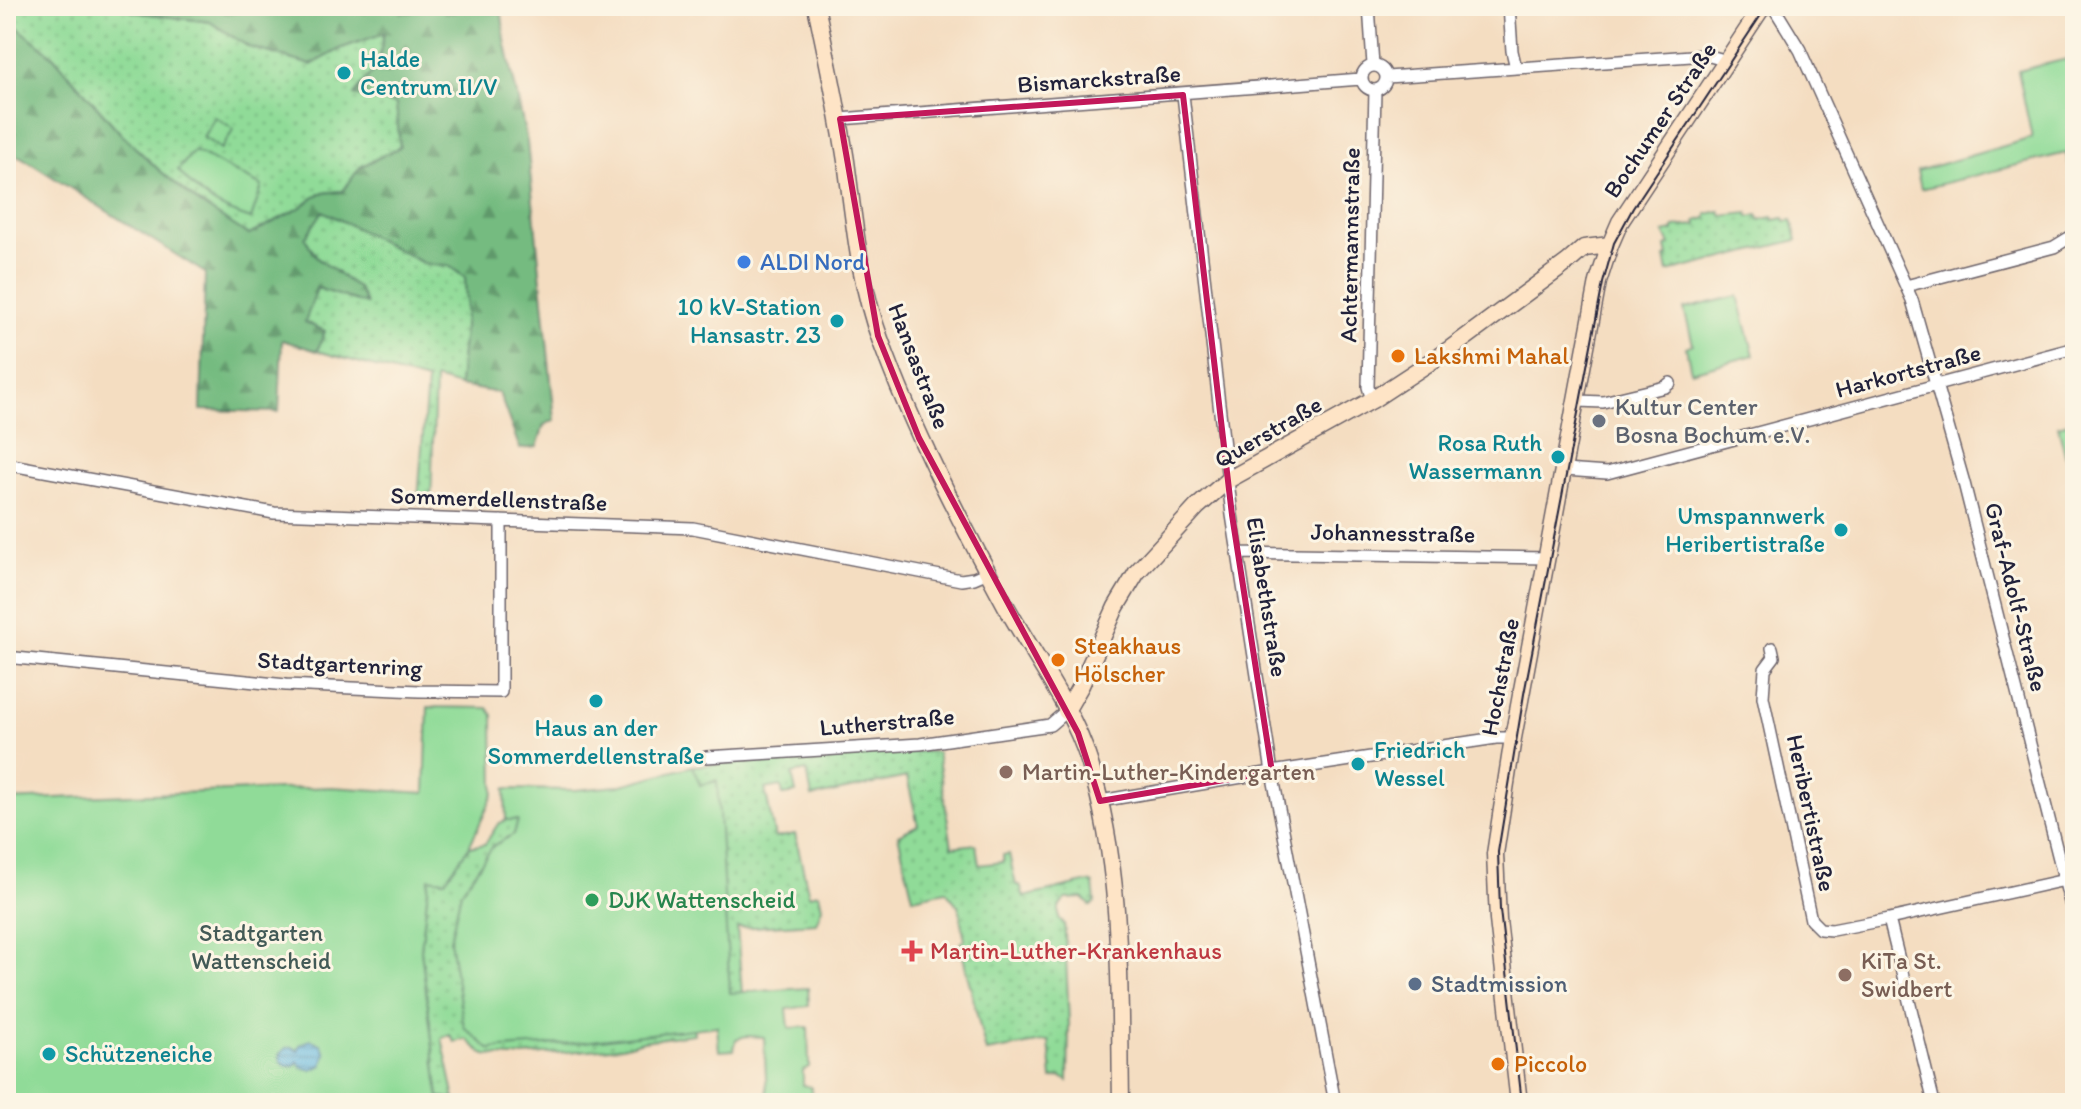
<svg xmlns="http://www.w3.org/2000/svg" width="2081" height="1109" font-family="Itim,sans-serif">
<style>
.grass{fill:url(#grass-dots);stroke:#597e6a;stroke-width:2}
.forest{fill:url(#forest-firs);stroke:#4b6e5e;stroke-width:2}
.cemetery{fill:url(#cemetery-stones);stroke:#597e6a;stroke-width:2}
.park{fill:#90db98;stroke:#597e6a;stroke-width:2}
.water{fill:url(#water-rules);stroke:#446e8e;stroke-width:2}
.lines{fill:none;stroke-linecap:round;stroke-linejoin:round}
.street-casing{stroke:#6c636a;stroke-width:14}
.secondary-casing{stroke:#6c636a;stroke-width:19}
.street{stroke:#fff;stroke-width:11}
.secondary{stroke:#fee4c6;stroke-width:16}
.tram{stroke:#22223b;stroke-width:2}
.marked{fill:none;stroke:#c2185b;stroke-width:6;stroke-linejoin:round}
.culture-dot{fill:#0f9aa8;stroke:#fcf5e5;stroke-width:3}
.shop-dot{fill:#3f7fe0;stroke:#fcf5e5;stroke-width:3}
.food-dot{fill:#e8710a;stroke:#fcf5e5;stroke-width:3}
.worship-dot{fill:#6b7280;stroke:#fcf5e5;stroke-width:3}
.education-dot{fill:#8d6e63;stroke:#fcf5e5;stroke-width:3}
.leisure-dot{fill:#2e9e5b;stroke:#fcf5e5;stroke-width:3}
.health-dot{fill:#e0444e;stroke:#fcf5e5;stroke-width:3}
.service-dot{fill:#5c6f8a;stroke:#fcf5e5;stroke-width:3}
.labels{text-anchor:middle;stroke-width:6;stroke-linejoin:round;paint-order:stroke}
.culture-label{font-size:24px;fill:#0d838f;stroke:#fcf5e5;text-anchor:start}
.street-label{font-size:24px;fill:#22223b;stroke:#fcf5e5}
.shop-label{font-size:24px;fill:#366cbe;stroke:#fcf5e5;text-anchor:start}
.food-label{font-size:24px;fill:#c56008;stroke:#fcf5e5;text-anchor:start}
.worship-label{font-size:24px;fill:#5b616d;stroke:#fcf5e5;text-anchor:start}
.education-label{font-size:24px;fill:#785e54;stroke:#fcf5e5;text-anchor:start}
.leisure-label{font-size:24px;fill:#27864d;stroke:#fcf5e5;text-anchor:start}
.park-label{font-size:24px;fill:#435a57;stroke:#fcf5e5}
.health-label{font-size:24px;fill:#be3a42;stroke:#fcf5e5;text-anchor:start}
.service-label{font-size:24px;fill:#4e5e75;stroke:#fcf5e5;text-anchor:start}
</style>
<defs>
<pattern id="grass-dots" width="8" height="8" patternUnits="userSpaceOnUse" patternTransform="scale(2)"><rect width="8" height="8" fill="#90db98"/><path d="M2 2h.1M6 6h.1" fill="none" stroke="#7cbc84" stroke-width="1.8" stroke-linecap="round"/></pattern>
<pattern id="forest-firs" width="22" height="20" patternUnits="userSpaceOnUse" patternTransform="scale(2)"><rect width="22" height="20" fill="#74bb80"/><path d="M5 1l3.5 6h-7zM16 11l3.5 6h-7z" fill="#5f986a"/></pattern>
<pattern id="cemetery-stones" width="16" height="16" patternUnits="userSpaceOnUse" patternTransform="scale(2)"><rect width="16" height="16" fill="#90db98"/><path d="M2 7V4a2 2 0 0 1 4 0v3zM10 15v-3a2 2 0 0 1 4 0v3z" fill="#7cbc84"/></pattern>
<pattern id="water-rules" width="6" height="5" patternUnits="userSpaceOnUse" patternTransform="scale(2)"><rect width="6" height="5" fill="#66bae2"/><path d="M0 2.5h6" fill="none" stroke="#5497b8"/></pattern>
</defs>
<rect width="100%" height="100%" fill="#fcf5e5"/>
<filter id="ink" filterUnits="userSpaceOnUse"><feTurbulence type="fractalNoise" baseFrequency=".0125" numOctaves="2"/><feDisplacementMap in="SourceGraphic" scale="16" xChannelSelector="R" yChannelSelector="G"/><feConvolveMatrix kernelMatrix="1 2 1 2 8 2 1 2 1" color-interpolation-filters="sRGB"/></filter>
<filter id="wash" filterUnits="userSpaceOnUse"><feTurbulence type="fractalNoise" baseFrequency=".006" numOctaves="4" result="noise"/><feDisplacementMap in="SourceGraphic" scale="32" xChannelSelector="R" yChannelSelector="G"/><feGaussianBlur stdDeviation="1.8" result="paint"/><feColorMatrix in="noise" values="0 0 0 0 0 0 0 0 0 0 0 0 0 0 0 0 0 1.4 0 .05"/><feComposite in="paint" operator="in"/></filter>
<g filter="url(#wash)">
<rect width="100%" height="100%" fill="#f4ddc1"/>
<path class="grass" d="M 6,6 L 124,6 L 134,12 L 210,22 L 249,47 L 311,65 L 342,48 L 384,33 L 378,64 L 355,95 L 396,104 L 400,147 L 360,167 L 344,191 L 321,193 L 298,209 L 249,236 L 199,203 L 159,170 L 122,135 L 53,56 L 6,18 Z
M 322,210 L 425,264 L 449,266 L 465,278 L 466,303 L 459,386 L 435,379 L 431,503 L 418,500 L 427,381 L 317,351 L 325,331 L 304,322 L 317,288 L 365,303 L 359,289 L 317,258 L 305,238 Z
M 1720,211 L 1722,216 L 1748,213 L 1749,217 L 1758,215 L 1759,220 L 1773,217 L 1774,220 L 1784,218 L 1785,221 L 1792,220 L 1797,240 L 1668,272 L 1665,258 L 1668,257 L 1666,247 L 1670,245 L 1664,233 L 1674,231 L 1674,227 L 1697,225 L 1696,221 L 1707,218 L 1707,214 Z
M 898,751 L 937,752 L 952,847 L 976,844 L 979,865 L 1003,862 L 1003,855 L 1009,854 L 1016,885 L 1020,885 L 1024,897 L 1089,882 L 1093,884 L 1095,902 L 1091,906 L 1083,898 L 1066,899 L 1059,907 L 1059,919 L 1064,924 L 1065,934 L 1069,1024 L 1068,1081 L 1061,1077 L 1052,1079 L 1049,1041 L 986,1052 L 963,956 L 957,956 L 961,942 L 965,940 L 959,907 L 946,891 L 913,898 L 898,835 L 918,825 L 907,777 L 812,797 L 807,771 L 792,774 L 796,793 L 783,795 L 781,786 L 765,789 L 775,838 L 795,834 L 809,895 L 819,893 L 822,907 L 816,923 L 737,928 L 742,993 L 730,994 L 716,781 L 699,785 L 693,766 Z
M 506,820 L 518,820 L 514,835 L 493,846 L 693,1024 L 694,1034 L 643,1041 L 622,1047 L 512,1057 L 485,1055 L 466,1039 L 455,1042 L 450,1035 L 442,1038 L 455,1099 L 439,1097 L 421,950 L 429,878 L 445,880 L 469,847 L 485,844 L 498,824 Z"/>
<path class="forest" d="M 124,6 L 501,6 L 505,40 L 527,142 L 555,420 L 544,425 L 537,447 L 520,449 L 499,393 L 459,386 L 466,303 L 465,277 L 449,266 L 425,264 L 323,211 L 305,238 L 317,258 L 359,289 L 366,304 L 317,288 L 305,322 L 325,331 L 317,351 L 282,340 L 279,412 L 201,410 L 205,273 L 21,157 L 6,154 L 6,18 L 53,56 L 122,135 L 159,170 L 199,203 L 249,235 L 298,209 L 321,193 L 343,191 L 360,167 L 400,147 L 396,104 L 354,95 L 378,64 L 384,33 L 342,48 L 311,65 L 249,47 L 210,22 L 133,12 Z"/>
<path class="cemetery" d="M 2075,421 L 2075,494 L 2058,426 Z"/>
<path class="park" d="M 2075,57 L 2075,185 L 2066,153 L 1921,189 L 1917,171 L 2032,138 L 2018,71 Z
M 215,117 L 234,129 L 221,149 L 203,137 Z
M 194,151 L 262,186 L 251,219 C 217,208 201,198 178,170 Z
M 1738,296 L 1754,355 L 1691,372 L 1686,347 L 1693,344 L 1684,309 Z
M 428,707 L 488,708 L 493,715 L 494,793 L 469,847 L 445,880 L 429,878 L 421,950 L 439,1097 L 455,1099 L 455,1103 L 6,1103 L 6,800 L 331,787 L 425,793 Z
M 693,766 L 700,785 L 717,781 L 730,993 L 808,988 L 809,1006 L 787,1009 L 789,1028 L 808,1027 L 809,1067 L 803,1070 L 803,1085 L 811,1087 L 812,1099 L 771,1102 L 771,1096 L 767,1096 L 764,1037 L 746,1036 L 736,1039 L 734,1050 L 719,1051 L 717,1026 L 575,1043 L 489,1049 L 464,1027 L 450,940 L 461,892 L 493,846 L 514,834 L 518,820 L 506,820 L 505,789 L 575,790 L 618,786 Z"/>
<path class="water" d="M 310,1040 L 321,1044 L 326,1054 L 322,1065 L 312,1070 L 301,1067 L 298,1062 L 294,1066 L 286,1066 L 281,1061 L 280,1054 L 286,1048 L 293,1047 L 298,1051 L 300,1045 Z"/>
</g>
<g filter="url(#ink)">
<g class="lines">
<defs>
<path id="street" d="M 1369,6 L 1373,65
M 1509,6 L 1512,51 L 1516,68
M 1773,6 L 1800,50 L 1912,300 L 1964,483 L 2075,922
M1362 78a12 12 0 1 1 24 0a12 12 0 1 1-24 0Z
M 1387,77 L 1706,55 L 1728,61
M 1183,95 L 1232,515 L 1272,772 L 1335,1103
M 840,119 L 1361,79
M 1906,286 L 2054,247 L 2072,236
M 1372,400 L 1368,387 L 1375,90
M 1578,401 L 1603,402 L 1665,387 L 1670,383
M 6,464 L 274,513 L 693,528 L 961,580 L 974,578 L 988,572
M 1565,470 L 1607,473 L 2075,348
M 1237,553 L 1547,558
M 1772,648 L 1774,657 L 1765,669 L 1763,697 L 1811,920 L 1820,929 L 1832,930 L 1889,919 L 2065,880
M 6,657 L 286,685 L 419,691 L 501,692 L 501,521
M 706,757 L 920,744 L 1050,725 L 1066,711
M 1100,801 L 1272,772 L 1496,738 L 1513,738
M 1889,919 L 1934,1103"/>
<path id="secondary" d="M 816,6 C 827,58 838,109 846,161 C 854,220 859,282 880,339 C 914,432 959,519 1006,606 C 1033,655 1073,709 1089,761 C 1124,873 1119,987 1121,1103
M 1066,711 L 1081,685 L 1116,607 L 1137,572 L 1197,507 L 1228,480 L 1372,400 L 1450,349 L 1568,262 L 1584,248 L 1610,245
M 1519,1103 L 1498,920 L 1495,854 L 1513,738 L 1598,282 L 1610,245 L 1620,222 L 1763,6
M 2063,1103 L 2075,1101"/>
</defs>
<use href="#street" class="street-casing"/>
<use href="#secondary" class="secondary-casing"/>
<use href="#street" class="street"/>
<use href="#secondary" class="secondary"/>
<path class="tram" d="M 1522,1103 L 1500,910 L 1498,852 L 1524,694 L 1603,283 L 1614,243 L 1633,208 L 1767,6"/>
</g>
</g>
<path class="marked" d="M 1183,95 L 1232,515 L 1272,772 L 1100,801 L 1078,733 L 919,438 L 878,336 L 840,119 Z"/>
<g class="culture-dot">
<circle cx="344" cy="73" r="8"/>
<circle cx="837" cy="321" r="8"/>
<circle cx="1558" cy="457" r="8"/>
<circle cx="1841" cy="530" r="8"/>
<circle cx="596" cy="701" r="8"/>
<circle cx="1358" cy="764" r="8"/>
<circle cx="49" cy="1054" r="8"/>
</g>
<circle class="shop-dot" cx="744" cy="262" r="8"/>
<g class="food-dot">
<circle cx="1398" cy="356" r="8"/>
<circle cx="1058" cy="660" r="8"/>
<circle cx="1498" cy="1064" r="8"/>
</g>
<circle class="worship-dot" cx="1599" cy="421" r="8"/>
<g class="education-dot">
<circle cx="1006" cy="772" r="8"/>
<circle cx="1845" cy="975" r="8"/>
</g>
<circle class="leisure-dot" cx="592" cy="900" r="8"/>
<path class="health-dot" d="M908 939h8v8h8v8h-8v8h-8v-8h-8v-8h8z"/>
<circle class="service-dot" cx="1415" cy="984" r="8"/>
<g class="labels">
<g class="culture-label">
<text x="360" y="67">Halde<tspan x="360" dy="28">Centrum II/V</tspan></text>
<text x="821" y="315" text-anchor="end">10 kV-Station<tspan x="821" dy="28">Hansastr. 23</tspan></text>
<text x="1542" y="451" text-anchor="end">Rosa Ruth<tspan x="1542" dy="28">Wassermann</tspan></text>
<text x="1825" y="524" text-anchor="end">Umspannwerk<tspan x="1825" dy="28">Heribertistraße</tspan></text>
<text x="596" y="736" text-anchor="middle">Haus an der<tspan x="596" dy="28">Sommerdellenstraße</tspan></text>
<text x="1374" y="758">Friedrich<tspan x="1374" dy="28">Wessel</tspan></text>
<text x="65" y="1062">Schützeneiche</text>
</g>
<g class="street-label">
<text transform="translate(1099 79) rotate(-4)" y="8">Bismarckstraße</text>
<text transform="translate(1660 120) rotate(-56)" y="8">Bochumer Straße</text>
<text transform="translate(1350 245) rotate(-89)" y="8">Achtermannstraße</text>
<text transform="translate(919 366) rotate(69)" y="8">Hansastraße</text>
<text transform="translate(1908 371) rotate(-15)" y="8">Harkortstraße</text>
<text transform="translate(1268 432) rotate(-30)" y="8">Querstraße</text>
<text transform="translate(499 499) rotate(2)" y="8">Sommerdellenstraße</text>
<text transform="translate(1393 533) rotate(1)" y="8">Johannesstraße</text>
<text transform="translate(1267 597) rotate(81)" y="8">Elisabethstraße</text>
<text transform="translate(2016 597) rotate(76)" y="8">Graf-Adolf-Straße</text>
<text transform="translate(340 664) rotate(3)" y="8">Stadtgartenring</text>
<text transform="translate(1500 677) rotate(-79)" y="8">Hochstraße</text>
<text transform="translate(887 722) rotate(-5)" y="8">Lutherstraße</text>
<text transform="translate(1811 813) rotate(78)" y="8">Heribertistraße</text>
</g>
<g class="shop-label">
<text x="760" y="270">ALDI Nord</text>
</g>
<g class="food-label">
<text x="1414" y="364">Lakshmi Mahal</text>
<text x="1074" y="654">Steakhaus<tspan x="1074" dy="28">Hölscher</tspan></text>
<text x="1514" y="1072">Piccolo</text>
</g>
<g class="worship-label">
<text x="1615" y="415">Kultur Center<tspan x="1615" dy="28">Bosna Bochum e.V.</tspan></text>
</g>
<g class="education-label">
<text x="1022" y="780">Martin-Luther-Kindergarten</text>
<text x="1861" y="969">KiTa St.<tspan x="1861" dy="28">Swidbert</tspan></text>
</g>
<g class="leisure-label">
<text x="608" y="908">DJK Wattenscheid</text>
</g>
<g class="park-label">
<text x="261" y="941">Stadtgarten<tspan x="261" dy="28">Wattenscheid</tspan></text>
</g>
<g class="health-label">
<text x="930" y="959">Martin-Luther-Krankenhaus</text>
</g>
<g class="service-label">
<text x="1431" y="992">Stadtmission</text>
</g>
</g>
<rect width="2081" height="1109" fill="none" stroke="#fcf5e5" stroke-width="32"/>
</svg>
